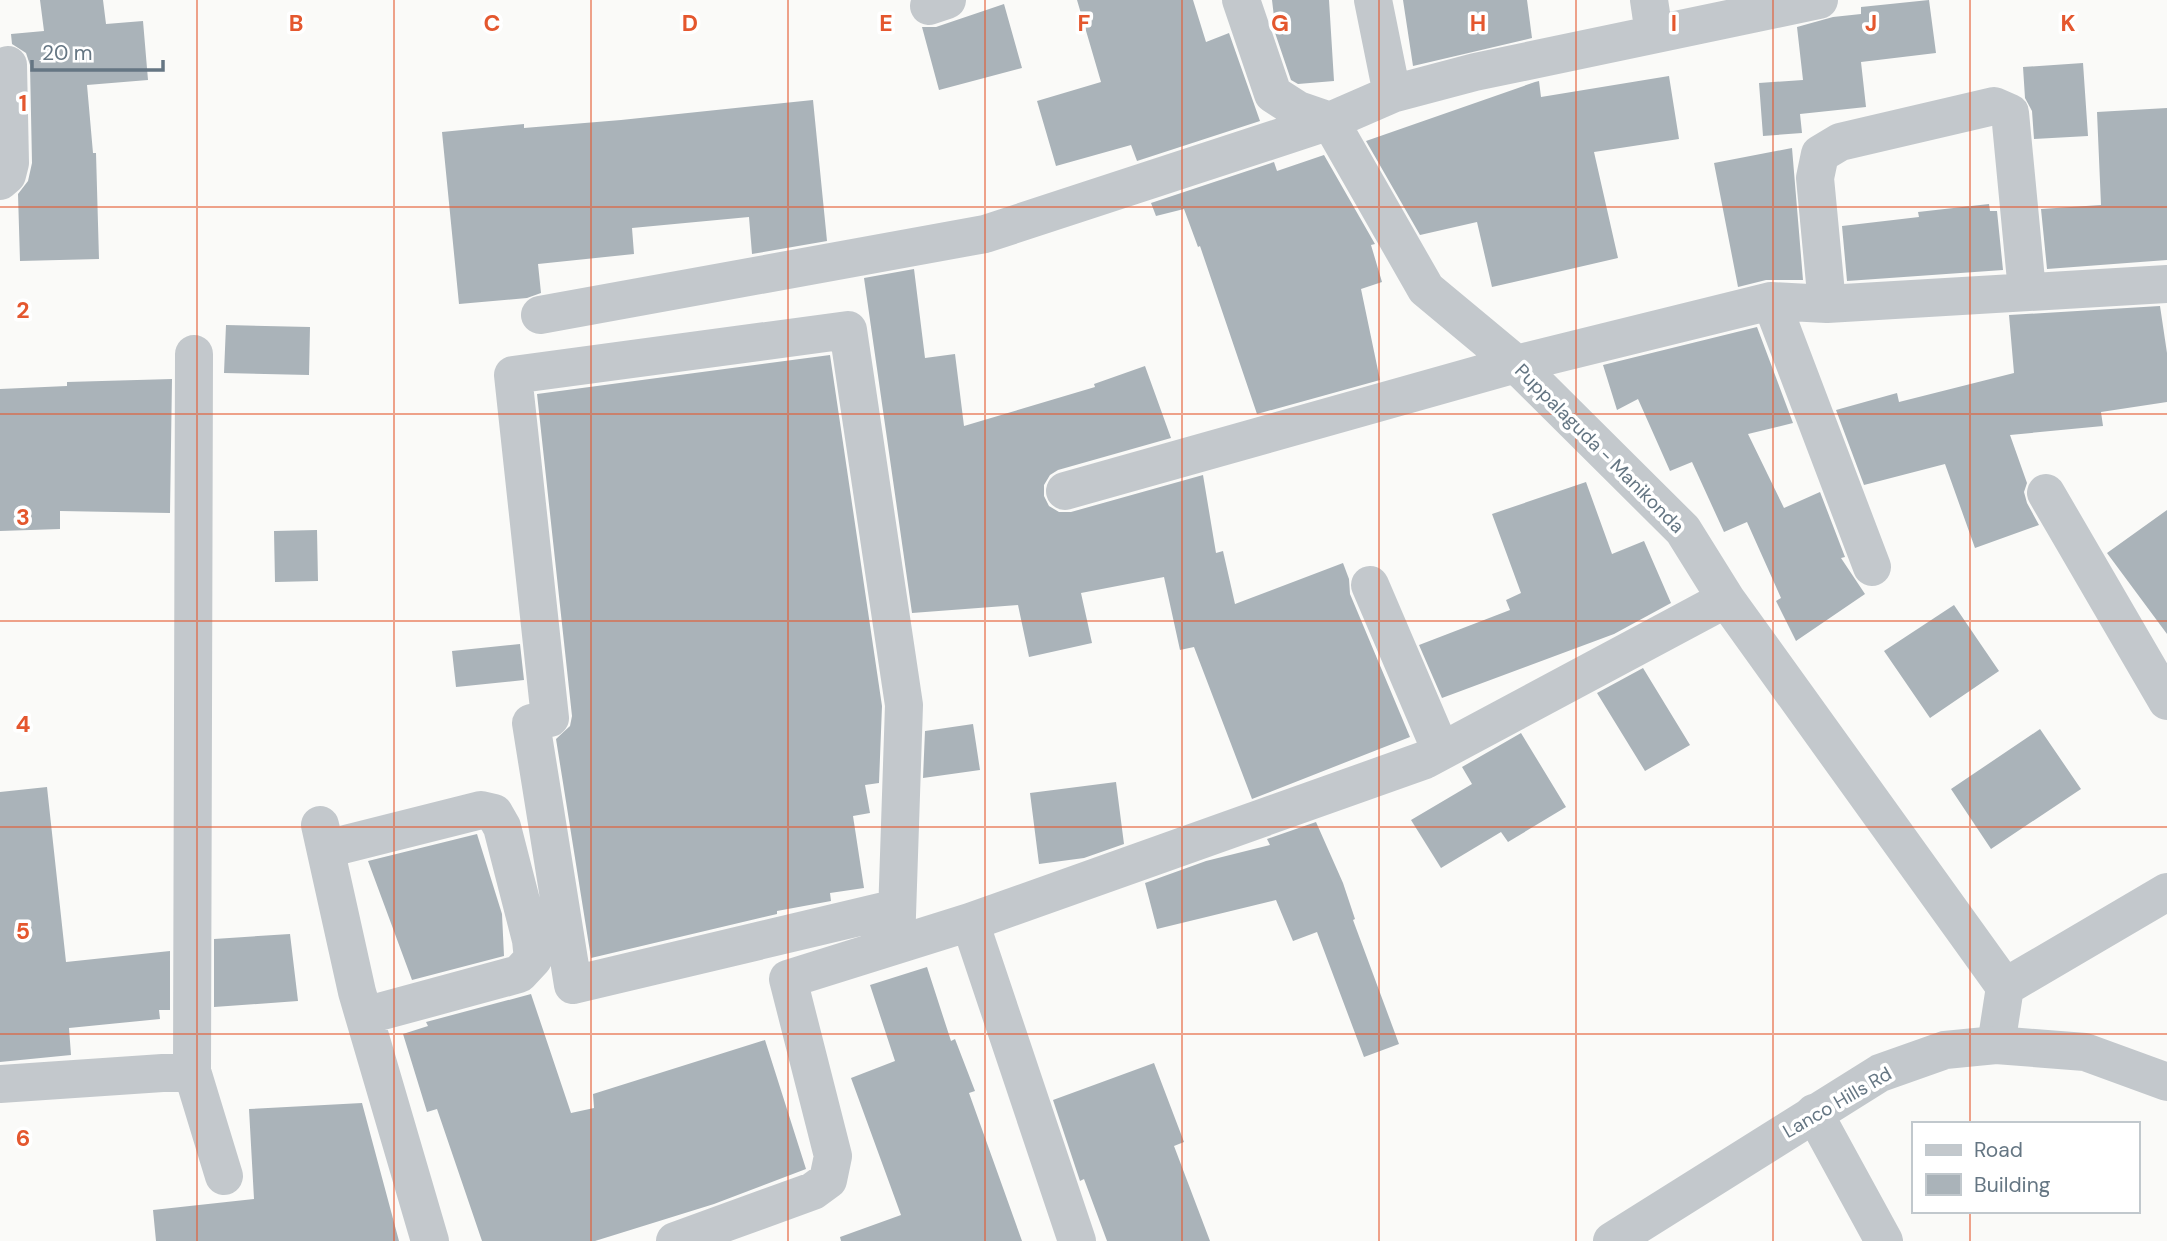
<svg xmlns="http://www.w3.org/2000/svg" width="2167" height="1241" font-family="'DM Sans',sans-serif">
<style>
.building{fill:#aab3b9}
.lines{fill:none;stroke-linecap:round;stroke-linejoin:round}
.minor{stroke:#c3c8cc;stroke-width:38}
.tertiary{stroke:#c3c8cc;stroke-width:38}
.grid{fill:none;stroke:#e4572e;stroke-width:2;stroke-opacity:0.55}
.labels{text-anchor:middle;stroke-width:7;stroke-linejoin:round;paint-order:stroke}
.street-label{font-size:19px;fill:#657683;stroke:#fff}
.grid-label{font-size:23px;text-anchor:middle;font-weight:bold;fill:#e4572e;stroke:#fff;stroke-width:7;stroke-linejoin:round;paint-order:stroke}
</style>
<rect width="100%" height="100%" fill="#fafaf8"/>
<path class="building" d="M 40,0 L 103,0 L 106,24 L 143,21 L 148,80 L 87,85 L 93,153 L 96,153 L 99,259 L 20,261 L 18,194 L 28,181 L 32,163 L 30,65 L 26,53 L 12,44 L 11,34 L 44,31 Z
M 1077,0 L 1193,0 L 1206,42 L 1229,33 L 1260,121 L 1137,161 L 1131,145 L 1056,166 L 1037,101 L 1101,82 Z
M 1272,0 L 1329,0 L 1334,81 L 1298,84 L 1291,80 L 1270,18 L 1274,17 Z
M 1403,0 L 1527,0 L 1532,38 L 1413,66 Z
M 1929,0 L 1936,53 L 1861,62 L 1866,107 L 1800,114 L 1802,133 L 1763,136 L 1759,83 L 1803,80 L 1797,27 L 1833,17 L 1861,14 L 1861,7 Z
M 1004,4 L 1022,68 L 939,90 L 922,27 L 936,27 Z
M 2083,63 L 2088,136 L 2034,139 L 2032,111 L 2025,98 L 2023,67 Z
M 1669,76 L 1679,139 L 1594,152 L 1618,258 L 1492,287 L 1477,222 L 1420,235 L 1366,141 L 1535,82 L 1539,81 L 1541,97 Z
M 813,100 L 827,241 L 752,254 L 749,217 L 632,228 L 634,254 L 538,264 L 541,293 L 527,298 L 459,304 L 442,132 L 524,124 L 524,128 L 621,120 Z
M 2167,108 L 2167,260 L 2047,269 L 2041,209 L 2101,205 L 2097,112 Z
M 1792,148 L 1803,280 L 1766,280 L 1738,287 L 1714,163 Z
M 1324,155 L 1375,244 L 1371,245 L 1382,282 L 1361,289 L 1380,380 L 1257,414 L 1200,246 L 1198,247 L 1184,209 L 1156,216 L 1151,203 L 1274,162 L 1277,171 Z
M 1989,204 L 1990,211 L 1997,211 L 2003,270 L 1847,281 L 1842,226 L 1919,217 L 1918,212 Z
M 914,269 L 925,358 L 955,354 L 964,426 L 1095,387 L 1094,384 L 1145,366 L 1171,438 L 1058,470 L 1050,475 L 1044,485 L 1044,496 L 1049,506 L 1059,512 L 1071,512 L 1203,475 L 1216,553 L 1223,551 L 1235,604 L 1343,563 L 1349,579 L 1350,594 L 1410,737 L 1252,799 L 1194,647 L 1180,650 L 1164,577 L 1081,593 L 1092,643 L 1029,657 L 1018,605 L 912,613 L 864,278 Z
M 2160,306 L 2167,353 L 2167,402 L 2101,412 L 2103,426 L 2010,435 L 2027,483 L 2024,492 L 2027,503 L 2039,525 L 1975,548 L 1945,464 L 1864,485 L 1836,410 L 1897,393 L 1899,402 L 2014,373 L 2009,315 Z
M 226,325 L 310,327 L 309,375 L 224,373 Z
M 1757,327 L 1793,423 L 1748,434 L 1784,508 L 1820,492 L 1845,557 L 1841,558 L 1865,594 L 1796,641 L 1776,601 L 1781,598 L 1747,522 L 1724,532 L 1692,462 L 1670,471 L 1638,399 L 1617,410 L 1603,365 Z
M 830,355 L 882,706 L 879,783 L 865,785 L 870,813 L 853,816 L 864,888 L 830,893 L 831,901 L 777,911 L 777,914 L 591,958 L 556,739 L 570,726 L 572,716 L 537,394 Z
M 172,379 L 170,513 L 60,511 L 60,529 L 0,531 L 0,389 L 67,386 L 67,382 Z
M 1586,482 L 1612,554 L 1644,541 L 1671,603 L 1614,634 L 1442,698 L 1419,645 L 1510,610 L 1506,600 L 1521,593 L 1492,514 Z
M 2167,510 L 2167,634 L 2107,553 Z
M 317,530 L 318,581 L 275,582 L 274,531 Z
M 1954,605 L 1999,671 L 1930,718 L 1884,651 Z
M 520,644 L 524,680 L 456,687 L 452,651 Z
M 1643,668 L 1690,745 L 1645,771 L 1597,693 Z
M 973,724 L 980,770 L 923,778 L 925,731 Z
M 2040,729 L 2081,789 L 1991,849 L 1951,789 Z
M 1521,733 L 1566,807 L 1508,842 L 1501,832 L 1441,868 L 1411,820 L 1472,784 L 1462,767 Z
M 1116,782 L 1124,844 L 1084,858 L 1039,864 L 1030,793 Z
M 47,787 L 66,962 L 170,951 L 170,1010 L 159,1010 L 160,1019 L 69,1028 L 71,1055 L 0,1062 L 0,792 Z
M 1316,822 L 1343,883 L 1355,919 L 1353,920 L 1399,1044 L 1364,1057 L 1317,932 L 1293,941 L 1276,900 L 1157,929 L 1145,883 L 1206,861 L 1270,845 L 1267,839 Z
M 477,834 L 502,914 L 504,956 L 412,980 L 368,861 Z
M 290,934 L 298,1001 L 214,1007 L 214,939 Z
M 927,967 L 951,1041 L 955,1039 L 975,1091 L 969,1093 L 1022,1241 L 841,1241 L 840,1237 L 901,1215 L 851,1078 L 895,1061 L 870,985 Z
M 531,994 L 571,1113 L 594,1108 L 593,1094 L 765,1040 L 806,1169 L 714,1204 L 595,1241 L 482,1241 L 437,1109 L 427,1112 L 403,1034 L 428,1026 L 426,1022 Z
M 1154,1063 L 1184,1142 L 1174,1146 L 1210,1241 L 1107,1241 L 1084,1179 L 1080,1181 L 1053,1100 Z
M 362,1103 L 399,1241 L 156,1241 L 153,1210 L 254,1199 L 249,1109 Z"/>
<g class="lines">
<path class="minor" d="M 1241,0 L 1273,94 L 1298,110 L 1330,121 L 1426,289 L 1516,364 L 1683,530 L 1726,599 L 2005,987
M 1373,0 L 1392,94
M 1649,0 L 1654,34
M 929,6 L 947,0
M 0,181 L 7,175 L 10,163 L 8,65
M 1771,301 L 1872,567
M 1827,304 L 1815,178 L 1820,154 L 1840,142 L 1994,106 L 2010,113 L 2027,291
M 540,315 L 985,234 L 1330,121 L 1392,94 L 1475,72 L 1819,0
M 194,354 L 192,1071 L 224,1176
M 1065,491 L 1516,364 L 1771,301 L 1827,304 L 2167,284
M 2046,493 L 2167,701
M 1370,585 L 1441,751
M 320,825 L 357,992 L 430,1241
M 326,849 L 481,810 L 494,813 L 502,827 L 531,940 L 533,959 L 519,974 L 364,1016
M 970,922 L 1425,760 L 1726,599
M 896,945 L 904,705 L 848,330 L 513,375 L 550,718 L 531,723 L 573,985 L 897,908
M 2005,987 L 2167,892
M 1996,1045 L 2005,987
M 0,1084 L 192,1071
M 1814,1113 L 1884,1241
M 675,1241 L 813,1191 L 828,1180 L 833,1156 L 788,979 L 970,922 L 1077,1241"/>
<path class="tertiary" d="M 1612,1241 L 1880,1073 L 1945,1050 L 1996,1045 L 2085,1052 L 2167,1082"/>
</g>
<path class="grid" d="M 197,0 L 197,1241M 394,0 L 394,1241M 591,0 L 591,1241M 788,0 L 788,1241M 985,0 L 985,1241M 1182,0 L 1182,1241M 1379,0 L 1379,1241M 1576,0 L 1576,1241M 1773,0 L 1773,1241M 1970,0 L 1970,1124M 0,207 L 2167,207M 0,414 L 2167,414M 0,621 L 2167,621M 0,827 L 2167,827M 0,1034 L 2167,1034M 1970,1211 L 1970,1241"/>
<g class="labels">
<g class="street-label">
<text transform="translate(1600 448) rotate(45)" y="7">Puppalaguda - Manikonda</text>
<text transform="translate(1837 1102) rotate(-30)" y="7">Lanco Hills Rd</text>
</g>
</g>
<g class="grid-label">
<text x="296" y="31">B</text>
<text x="492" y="31">C</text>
<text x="690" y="31">D</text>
<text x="886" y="31">E</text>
<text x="1084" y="31">F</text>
<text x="1280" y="31">G</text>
<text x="1478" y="31">H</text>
<text x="1674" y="31">I</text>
<text x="1871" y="31">J</text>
<text x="2068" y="31">K</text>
<text x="23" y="111">1</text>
<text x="23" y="318">2</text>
<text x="23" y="525">3</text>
<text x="23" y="732">4</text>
<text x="23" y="939">5</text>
<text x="23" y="1146">6</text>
</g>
<rect x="1912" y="1122" width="228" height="91" fill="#ffffff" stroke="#c1c8cd" stroke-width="2"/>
<rect x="1926" y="1145" width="35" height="10" fill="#c3c8cc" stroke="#c1c8cd" stroke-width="2"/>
<text x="1974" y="1157" font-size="21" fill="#657683">Road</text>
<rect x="1926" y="1174" width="35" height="21" fill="#aab3b9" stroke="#c1c8cd" stroke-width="2"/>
<text x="1974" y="1192" font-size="21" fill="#657683">Building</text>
<path d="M32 60v10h131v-10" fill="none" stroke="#657683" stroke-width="3.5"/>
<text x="42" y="60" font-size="21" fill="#657683" stroke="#ffffff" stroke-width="5" paint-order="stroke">20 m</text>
</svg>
